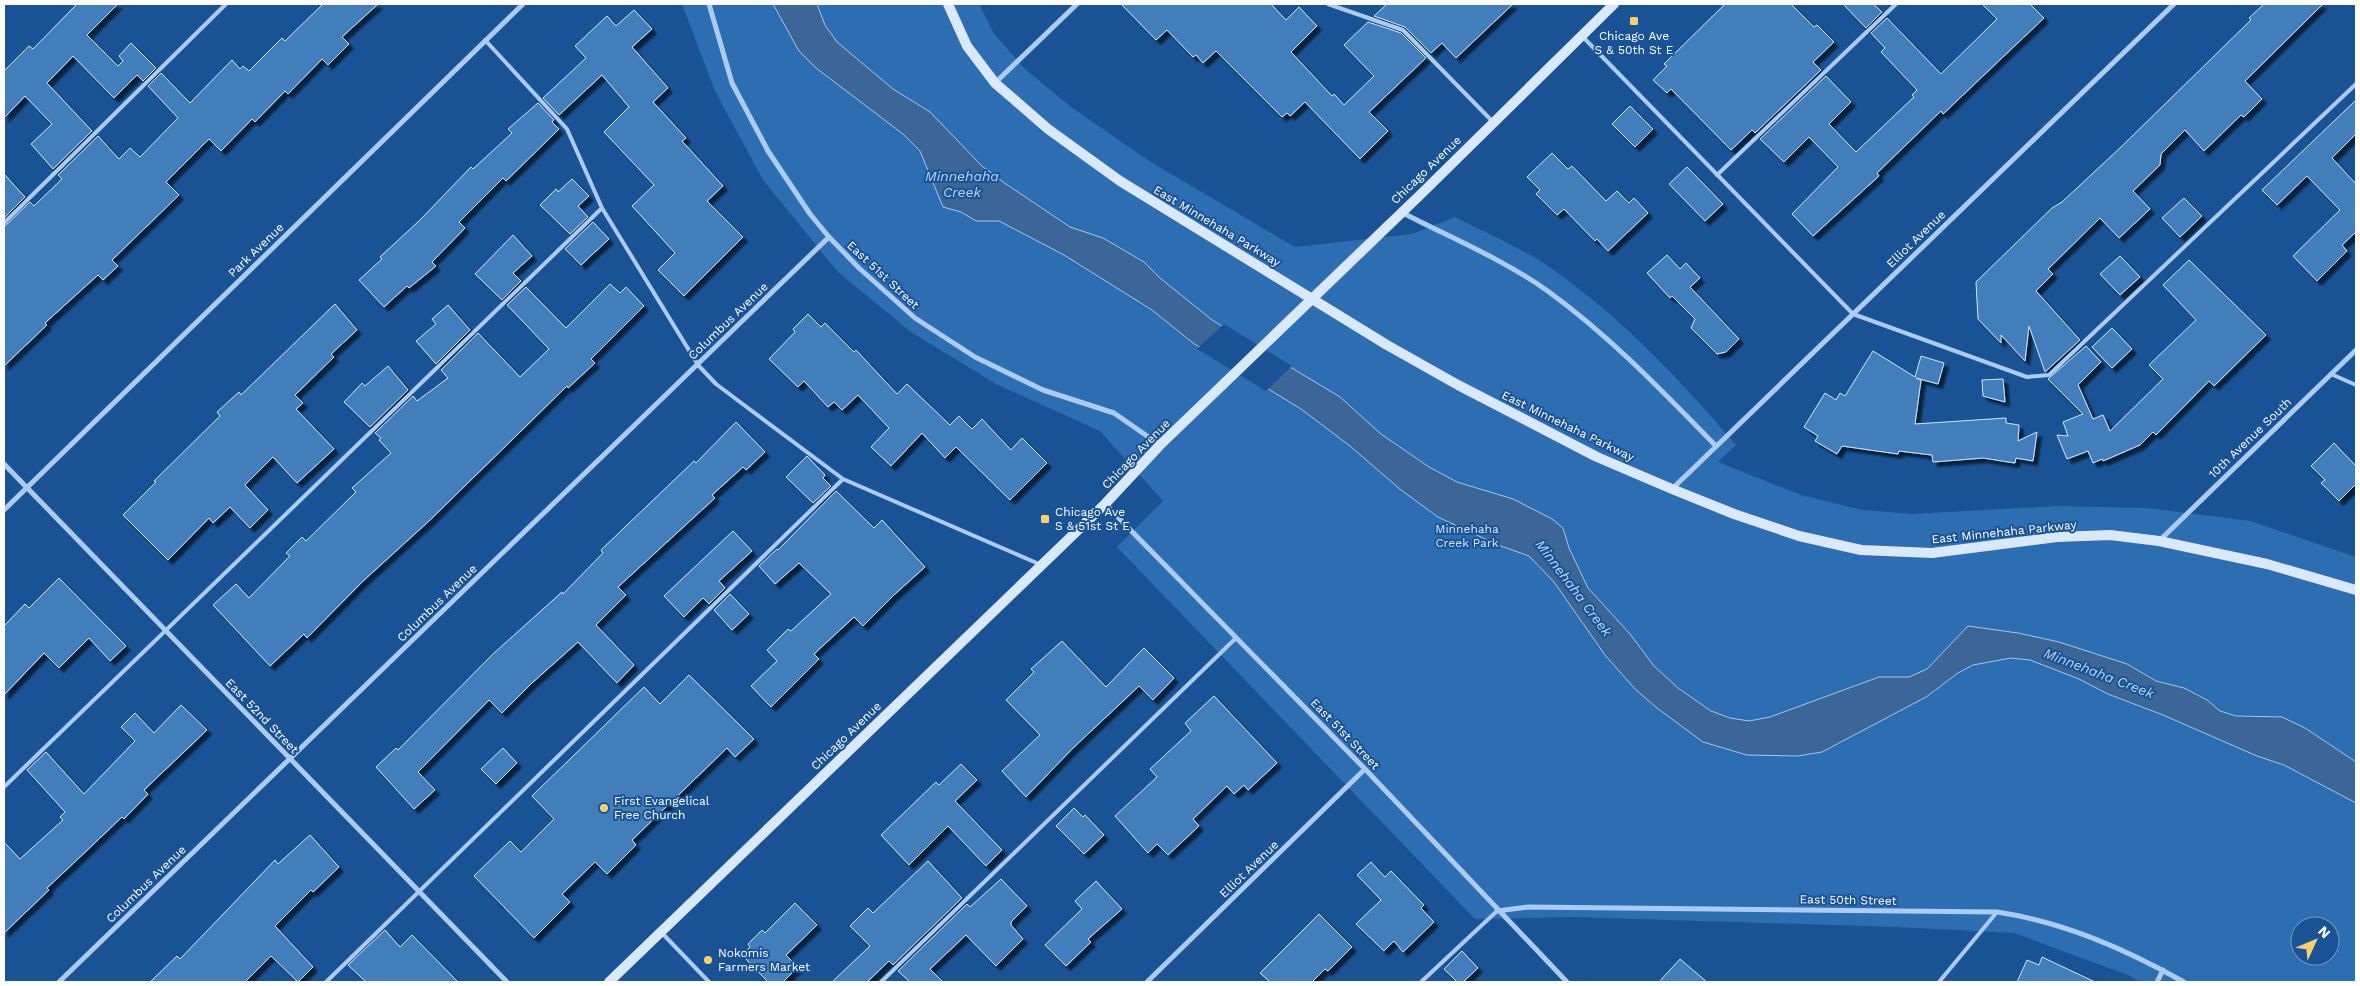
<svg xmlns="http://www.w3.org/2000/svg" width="2360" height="986" font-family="'Work Sans',sans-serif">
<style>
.green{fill:#2d6eb3;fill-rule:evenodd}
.water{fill:#3c6695;stroke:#9ec8f2}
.pier{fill:#1a5395}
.building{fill:#427dbc;stroke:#d2e6fb;filter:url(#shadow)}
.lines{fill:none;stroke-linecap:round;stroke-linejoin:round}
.lane{stroke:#abccf0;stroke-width:4}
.street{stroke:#abccf0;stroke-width:5}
.secondary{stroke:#d9e9fb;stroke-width:10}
.poi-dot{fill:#ffcf6a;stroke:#1a5395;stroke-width:2}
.labels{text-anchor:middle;stroke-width:4;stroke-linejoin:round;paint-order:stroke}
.poi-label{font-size:12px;fill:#fff;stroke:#1a5395;text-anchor:start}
.street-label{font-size:12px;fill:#fff;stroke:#1a5395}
.park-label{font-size:12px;fill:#d2e6fb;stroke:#1a5395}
.water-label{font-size:14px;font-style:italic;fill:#b8d6f7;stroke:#1a5395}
</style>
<defs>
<filter id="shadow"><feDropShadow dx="4.5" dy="4.5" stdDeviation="1" flood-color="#0009"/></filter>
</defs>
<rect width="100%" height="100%" fill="#1a5395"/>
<path class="green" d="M 682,4 L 979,4 L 994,34 L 1025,69 L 1071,107 L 1149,161 L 1295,247 L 1412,234 L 1455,217 C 1490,235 1527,250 1558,273 C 1626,322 1682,382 1736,445 L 1718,462 L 1801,495 L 1862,510 L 1912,514 L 2057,506 L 2147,508 L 2250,521 L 2356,557 L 2356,982 L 2140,982 L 2128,975 L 2014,933 L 1896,927 L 1574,917 L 1475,919 L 1117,547 L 1163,501 L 1100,431 L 996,384 L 911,332 L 838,272 L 763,180 L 715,91 ZM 2300,926 L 2330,926 L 2330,956 L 2300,956 Z"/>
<path class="water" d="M 773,4 L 817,4 L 825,25 L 837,42 L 893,89 L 930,112 L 982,166 L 1006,184 L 1070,227 L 1103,238 L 1144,262 L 1160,278 L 1212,320 L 1340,397 L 1381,434 L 1429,467 L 1457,482 L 1513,499 L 1552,519 L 1563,528 L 1569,548 L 1588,588 L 1630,634 L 1654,666 L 1678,688 L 1711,711 L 1730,718 L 1749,721 L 1770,717 L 1879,677 L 1909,677 L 1927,669 L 1968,626 L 2018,633 L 2059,642 L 2127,664 L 2156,681 L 2184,688 L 2207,700 L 2220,711 L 2236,716 L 2282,717 L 2305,728 L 2356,762 L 2356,803 L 2284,765 L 2257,756 L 2163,715 L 2108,694 L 2079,679 L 2030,660 L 2011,658 L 1973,665 L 1958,673 L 1926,697 L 1822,752 L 1798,756 L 1747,755 L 1703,742 L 1657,708 L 1635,689 L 1605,655 L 1554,582 L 1529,556 L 1498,545 L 1438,517 L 1401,490 L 1350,446 L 1301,409 L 1193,343 L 1152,310 L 1064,255 L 999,221 L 976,221 L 961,212 L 943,207 L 920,151 L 903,134 L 816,68 L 799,51 Z"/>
<path class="pier" d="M 1224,324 L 1292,366 L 1266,391 L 1197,349 Z"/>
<path class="building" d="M 77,4 L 118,4 L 87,35 L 118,66 L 123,61 L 119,56 L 131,43 L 156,68 L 143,81 L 137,75 L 114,98 L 73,56 L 47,83 L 92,131 L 53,169 L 31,144 L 52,124 L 25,96 L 4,118 L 4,71 L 29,46 L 33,49 Z
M 323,4 L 378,4 L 342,37 L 349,44 L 328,65 L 322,59 L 288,94 L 285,91 L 255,122 L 252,119 L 221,151 L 209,139 L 166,182 L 179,195 L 112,260 L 118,266 L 103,280 L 98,275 L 45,323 L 47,325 L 4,366 L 4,227 L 30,202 L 34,206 L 62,179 L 58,175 L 98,136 L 119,159 L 130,148 L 140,157 L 178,118 L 148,86 L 161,73 L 190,103 L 232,60 L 240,69 L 243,66 L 249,71 L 282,38 L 285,41 Z
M 1121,4 L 1271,4 L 1286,20 L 1299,7 L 1317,26 L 1291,52 L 1332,96 L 1334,94 L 1344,105 L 1374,76 L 1344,45 L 1368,22 L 1401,33 L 1426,58 L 1369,112 L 1388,131 L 1360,159 L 1305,102 L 1290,116 L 1287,113 L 1282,117 L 1216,51 L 1203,63 L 1196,55 L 1193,57 L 1167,30 L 1156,40 Z
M 1387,4 L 1513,4 L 1456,58 L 1442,43 L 1431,53 L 1405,27 L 1374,16 Z
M 1725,4 L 1791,4 L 1814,27 L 1817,25 L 1834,42 L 1813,62 L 1821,70 L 1755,133 L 1752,130 L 1731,150 L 1671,89 L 1667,93 L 1653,80 L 1667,66 L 1664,64 Z
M 1843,4 L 1873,4 L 1882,12 L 1866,28 Z
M 1982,4 L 2030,4 L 2044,18 L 1943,114 L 1941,111 L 1877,173 L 1879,176 L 1813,236 L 1792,214 L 1838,167 L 1809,137 L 1784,162 L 1760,139 L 1826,76 L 1851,102 L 1829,124 L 1856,152 L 1914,97 L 1912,95 L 1917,90 L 1881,52 L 1885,48 L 1871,33 L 1887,18 L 1941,74 L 1997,19 Z
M 2264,4 L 2323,4 L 2245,81 L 2262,99 L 2244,117 L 2241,115 L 2204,151 L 2185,130 L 2161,154 L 2160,165 L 2133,191 L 2150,209 L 2119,238 L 2100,218 L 2048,269 L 2053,274 L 2036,291 L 2080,340 L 2045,372 L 2029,326 L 2025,361 L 2001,335 L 2001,343 L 1978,319 L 1976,282 L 2052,208 L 2062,202 L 2121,147 L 2251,20 L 2249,18 Z
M 634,10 L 652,29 L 632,47 L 668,88 L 653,102 L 686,138 L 682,141 L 723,186 L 707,201 L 743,237 L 684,296 L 658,270 L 675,253 L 632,206 L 654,185 L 604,132 L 629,107 L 602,75 L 559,115 L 543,98 L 586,58 L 575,46 L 607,16 L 616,26 Z
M 2356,100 L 2356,134 L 2332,158 L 2356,184 L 2356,232 L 2342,245 L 2347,251 L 2317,281 L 2293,256 L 2340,210 L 2307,176 L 2277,205 L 2262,190 Z
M 538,103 L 554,120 L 552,122 L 559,129 L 506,181 L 503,178 L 459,222 L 465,228 L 432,262 L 436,266 L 409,288 L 407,286 L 384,307 L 359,280 L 382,259 L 380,257 L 420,220 L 471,167 L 473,169 L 512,133 L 508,129 Z
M 1630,106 L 1653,129 L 1635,147 L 1612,124 Z
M 1552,153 L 1568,169 L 1572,166 L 1606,201 L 1617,191 L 1629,203 L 1634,198 L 1648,213 L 1608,251 L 1597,239 L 1595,241 L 1564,209 L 1557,215 L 1536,194 L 1540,190 L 1527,177 Z
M 1687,167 L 1723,204 L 1705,221 L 1669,184 Z
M 4,174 L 25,197 L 4,218 Z
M 572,179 L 589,196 L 578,206 L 588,217 L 570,234 L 540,205 L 556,189 L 558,192 Z
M 2184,198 L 2202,216 L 2180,237 L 2162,218 Z
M 593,222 L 609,239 L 581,265 L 565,249 Z
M 513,235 L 532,256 L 513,273 L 521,281 L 502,300 L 475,274 Z
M 1667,255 L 1680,269 L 1686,263 L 1700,278 L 1690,287 L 1739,339 L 1726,352 L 1717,354 L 1691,328 L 1695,319 L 1672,296 L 1670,298 L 1647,273 Z
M 2120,256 L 2140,277 L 2120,295 L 2100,274 Z
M 2189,260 L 2266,335 L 2214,386 L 2209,381 L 2156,435 L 2153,432 L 2140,445 L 2103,461 L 2102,459 L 2093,463 L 2088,451 L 2067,459 L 2057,435 L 2068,436 L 2063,422 L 2083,414 L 2048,379 L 2086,346 L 2101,362 L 2078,385 L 2093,419 L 2103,415 L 2110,431 L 2163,379 L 2149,365 L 2196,320 L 2163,285 Z
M 610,284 L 620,293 L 626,287 L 644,306 L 591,359 L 595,363 L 568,388 L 567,386 L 429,521 L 362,582 L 307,638 L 304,634 L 270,666 L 213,605 L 236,584 L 249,598 L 290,556 L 286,553 L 302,537 L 306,541 L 356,492 L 352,488 L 391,453 L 379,440 L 381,438 L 375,433 L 413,396 L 417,401 L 448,378 L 441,370 L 478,333 L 520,377 L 549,349 L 507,305 L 526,287 L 566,328 Z
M 335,304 L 357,330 L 331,354 L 334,357 L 295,395 L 303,403 L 296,409 L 334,449 L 297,483 L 273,457 L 245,485 L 268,510 L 250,528 L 230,507 L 213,523 L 209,518 L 168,560 L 123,515 L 156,482 L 154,481 L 220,416 L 217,412 L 239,392 L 241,395 Z
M 448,305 L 470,330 L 436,364 L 416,341 L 436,324 L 432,319 Z
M 808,314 L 821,327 L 825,323 L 854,352 L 856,350 L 897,394 L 907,384 L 950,425 L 959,416 L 972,429 L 982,419 L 1011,450 L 1022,438 L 1047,463 L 1010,500 L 956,447 L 945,458 L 922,433 L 891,466 L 871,447 L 889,428 L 858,395 L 842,410 L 834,402 L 828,407 L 804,381 L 798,387 L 769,359 L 795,332 L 793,329 Z
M 2112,328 L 2132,349 L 2112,368 L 2092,347 Z
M 1873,351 L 1915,377 L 1921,356 L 1944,363 L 1938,384 L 1916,378 L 1921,380 L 1915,424 L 2006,418 L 2006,423 L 2019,425 L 2018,441 L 2037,432 L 2033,461 L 2016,458 L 2015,463 L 1983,458 L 1933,462 L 1932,455 L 1899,451 L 1898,454 L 1842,446 L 1837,454 L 1815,441 L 1818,436 L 1804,427 L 1825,393 L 1836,400 L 1840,393 L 1845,396 Z
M 388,366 L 408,390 L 370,427 L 344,402 L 362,383 L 365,386 Z
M 2003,379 L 2005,402 L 1983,396 L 1982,380 Z
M 736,422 L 765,452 L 746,470 L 743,467 L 712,495 L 715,498 L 618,587 L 626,595 L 596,625 L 634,665 L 617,683 L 578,642 L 533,682 L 502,713 L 489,700 L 418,772 L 435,790 L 414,809 L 376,767 L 396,748 L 398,750 L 493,654 L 562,592 L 563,594 L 603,553 L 601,550 L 694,461 L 696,463 Z
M 2334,443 L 2356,466 L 2356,484 L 2339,501 L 2321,483 L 2325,480 L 2311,466 Z
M 807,456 L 825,475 L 823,478 L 831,486 L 813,503 L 786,477 Z
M 836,491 L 874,528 L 882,520 L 925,567 L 895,594 L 863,626 L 854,617 L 814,654 L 819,659 L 771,707 L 751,686 L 777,661 L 767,650 L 788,629 L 791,631 L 831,594 L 799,563 L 775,584 L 759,566 L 777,549 L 778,550 Z
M 733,531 L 752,551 L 719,581 L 725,588 L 709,604 L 703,598 L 684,617 L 664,596 Z
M 59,578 L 126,646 L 110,661 L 89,638 L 59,668 L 44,653 L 4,695 L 4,626 L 25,604 L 29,608 Z
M 730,594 L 749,614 L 732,630 L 714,610 Z
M 1062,641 L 1106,687 L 1144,648 L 1174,678 L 1153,700 L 1139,686 L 1072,749 L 1026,797 L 1002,771 L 1040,735 L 1006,700 L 1034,672 L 1031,669 Z
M 689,675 L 754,739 L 735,757 L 727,748 L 632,840 L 636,845 L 607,874 L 595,862 L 562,894 L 570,902 L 534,938 L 474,876 L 510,841 L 521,852 L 554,819 L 532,796 L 644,687 L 660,704 Z
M 1214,696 L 1277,763 L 1248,790 L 1244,785 L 1234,794 L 1227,786 L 1193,819 L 1199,826 L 1168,855 L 1157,844 L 1148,853 L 1115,816 L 1157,777 L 1150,769 L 1191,731 L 1185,723 Z
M 181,705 L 207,730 L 144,790 L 148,794 L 124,819 L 122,817 L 80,857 L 47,888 L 49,890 L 4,933 L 4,842 L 20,859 L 63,820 L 60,817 L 65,812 L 27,770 L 46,752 L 84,794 L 135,741 L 121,727 L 135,713 L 154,733 Z
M 503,748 L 517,763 L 496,784 L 481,769 Z
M 961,764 L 977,780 L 955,801 L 1002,850 L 986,866 L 948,826 L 909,865 L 881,835 L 936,782 L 939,785 Z
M 1074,808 L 1083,817 L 1085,815 L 1104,835 L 1084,854 L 1056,826 Z
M 310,835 L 339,867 L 313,892 L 311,890 L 275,926 L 313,967 L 298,982 L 271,956 L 245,982 L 150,982 L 177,956 L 180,959 L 275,860 L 278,864 Z
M 928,861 L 962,898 L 893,965 L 889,961 L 867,982 L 832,982 L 870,946 L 850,926 L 868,908 L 873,913 Z
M 1371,862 L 1385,877 L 1391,871 L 1424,905 L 1421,908 L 1434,922 L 1403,952 L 1394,941 L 1384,951 L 1356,924 L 1381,900 L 1357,875 Z
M 1001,879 L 1027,906 L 1011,922 L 1011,925 L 1023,939 L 996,966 L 966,935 L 930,969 L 943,982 L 910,982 L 898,971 L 967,904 L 970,907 Z
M 1096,881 L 1122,909 L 1088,939 L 1091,942 L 1066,966 L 1045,945 L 1082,909 L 1075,901 Z
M 795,903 L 817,925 L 786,955 L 798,967 L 783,982 L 768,982 L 742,955 L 750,947 L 748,944 L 762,930 L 765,933 Z
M 1319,914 L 1352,947 L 1328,971 L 1325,969 L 1312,982 L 1270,982 L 1260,973 Z
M 385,930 L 400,947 L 412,935 L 458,982 L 366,982 L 348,965 Z
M 1462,951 L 1478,968 L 1463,982 L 1457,982 L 1444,969 Z
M 2042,957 L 2095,982 L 2017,982 L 2027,960 L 2039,965 Z
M 1680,959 L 1707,982 L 1659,982 Z"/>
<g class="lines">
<path class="lane" d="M 1328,4 L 1403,30 L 1493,122
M 1583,37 L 1853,314 L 2027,377 L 2049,375 L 2356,84
M 485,40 L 567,129 L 602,208 L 698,365 L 716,384 L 843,479 L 1039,564
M 1717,175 L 1896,4
M 4,223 L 226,4
M 2331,374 L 2356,385
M 4,787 L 602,208
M 661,932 L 709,982
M 326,982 L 843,479
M 881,982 L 1236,638
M 1421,982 L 1497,911
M 1939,982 L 1997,912"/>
<path class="street" d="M 709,4 L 732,83 L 768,151 L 810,214 L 829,237 L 859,268 L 915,318 L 975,357 L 1043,390 L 1114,413 L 1160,445
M 995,83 L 1077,4
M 1401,212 C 1449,237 1505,260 1549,292 C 1611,337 1663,392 1716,446
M 4,464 L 507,982
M 1672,489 L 2174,4
M 1105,504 L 1365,769 L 1567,982
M 4,510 L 523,4
M 2159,541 L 2356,350
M 1497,911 L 1528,907 L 1997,912 C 2064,922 2125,949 2184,982
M 59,982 L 829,237
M 1147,982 L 1365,769
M 2157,982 L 2163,970"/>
<path class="secondary" d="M 948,4 L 967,46 L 995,83 L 1048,129 L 1120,181 L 1387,345 L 1458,385 L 1597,457 L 1672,489 L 1734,514 L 1799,536 L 1861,550 L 1932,553 L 2057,537 L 2110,535 L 2159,541 L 2267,564 L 2356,590
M 609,982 L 1105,504 L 1160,445 L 1419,196 L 1614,4"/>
</g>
<g class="poi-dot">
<rect x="1629" y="16" width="10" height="10" rx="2.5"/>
<rect x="1040" y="514" width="10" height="10" rx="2.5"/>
<circle cx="604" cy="808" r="5"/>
<circle cx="708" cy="960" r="5"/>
</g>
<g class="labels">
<g class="poi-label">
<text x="1634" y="40" text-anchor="middle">Chicago Ave<tspan x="1634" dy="14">S &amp; 50th St E</tspan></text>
<text x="1055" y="516">Chicago Ave<tspan x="1055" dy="14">S &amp; 51st St E</tspan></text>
<text x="614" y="805">First Evangelical<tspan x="614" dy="14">Free Church</tspan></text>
<text x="718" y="957">Nokomis<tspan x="718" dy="14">Farmers Market</tspan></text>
</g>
<g class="street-label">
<text transform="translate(1426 170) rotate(-44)" y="4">Chicago Avenue</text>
<text transform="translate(1217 226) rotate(31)" y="4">East Minnehaha Parkway</text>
<text transform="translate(1916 239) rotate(-44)" y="4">Elliot Avenue</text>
<text transform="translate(256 250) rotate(-44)" y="4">Park Avenue</text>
<text transform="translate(883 275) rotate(43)" y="4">East 51st Street</text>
<text transform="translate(728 321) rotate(-44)" y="4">Columbus Avenue</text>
<text transform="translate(1568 426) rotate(26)" y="4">East Minnehaha Parkway</text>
<text transform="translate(2250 438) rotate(-44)" y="4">10th Avenue South</text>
<text transform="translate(1136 454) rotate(-46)" y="4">Chicago Avenue</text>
<text transform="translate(2004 532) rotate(-6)" y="4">East Minnehaha Parkway</text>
<text transform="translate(437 603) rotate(-44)" y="4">Columbus Avenue</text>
<text transform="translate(262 716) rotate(46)" y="4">East 52nd Street</text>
<text transform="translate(1345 734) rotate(46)" y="4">East 51st Street</text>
<text transform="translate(846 736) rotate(-44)" y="4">Chicago Avenue</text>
<text transform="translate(1249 869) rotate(-44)" y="4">Elliot Avenue</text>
<text transform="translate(146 884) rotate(-44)" y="4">Columbus Avenue</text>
<text transform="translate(1848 900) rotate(1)" y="4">East 50th Street</text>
</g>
<g class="park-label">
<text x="1467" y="533">Minnehaha<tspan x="1467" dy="14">Creek Park</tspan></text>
</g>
<g class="water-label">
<text x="962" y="181">Minnehaha<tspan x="962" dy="16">Creek</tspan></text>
<text transform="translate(1574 588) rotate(53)" y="5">Minnehaha Creek</text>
<text transform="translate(2099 673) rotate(21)" y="5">Minnehaha Creek</text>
</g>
</g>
<rect width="2360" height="986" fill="none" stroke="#ffffff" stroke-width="10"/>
<g transform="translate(2315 941) rotate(46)"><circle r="24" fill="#1a5395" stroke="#7698bf"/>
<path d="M0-4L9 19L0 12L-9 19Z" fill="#ffcf6a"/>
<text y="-8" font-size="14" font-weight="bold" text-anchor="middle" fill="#ffffff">N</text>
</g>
</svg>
